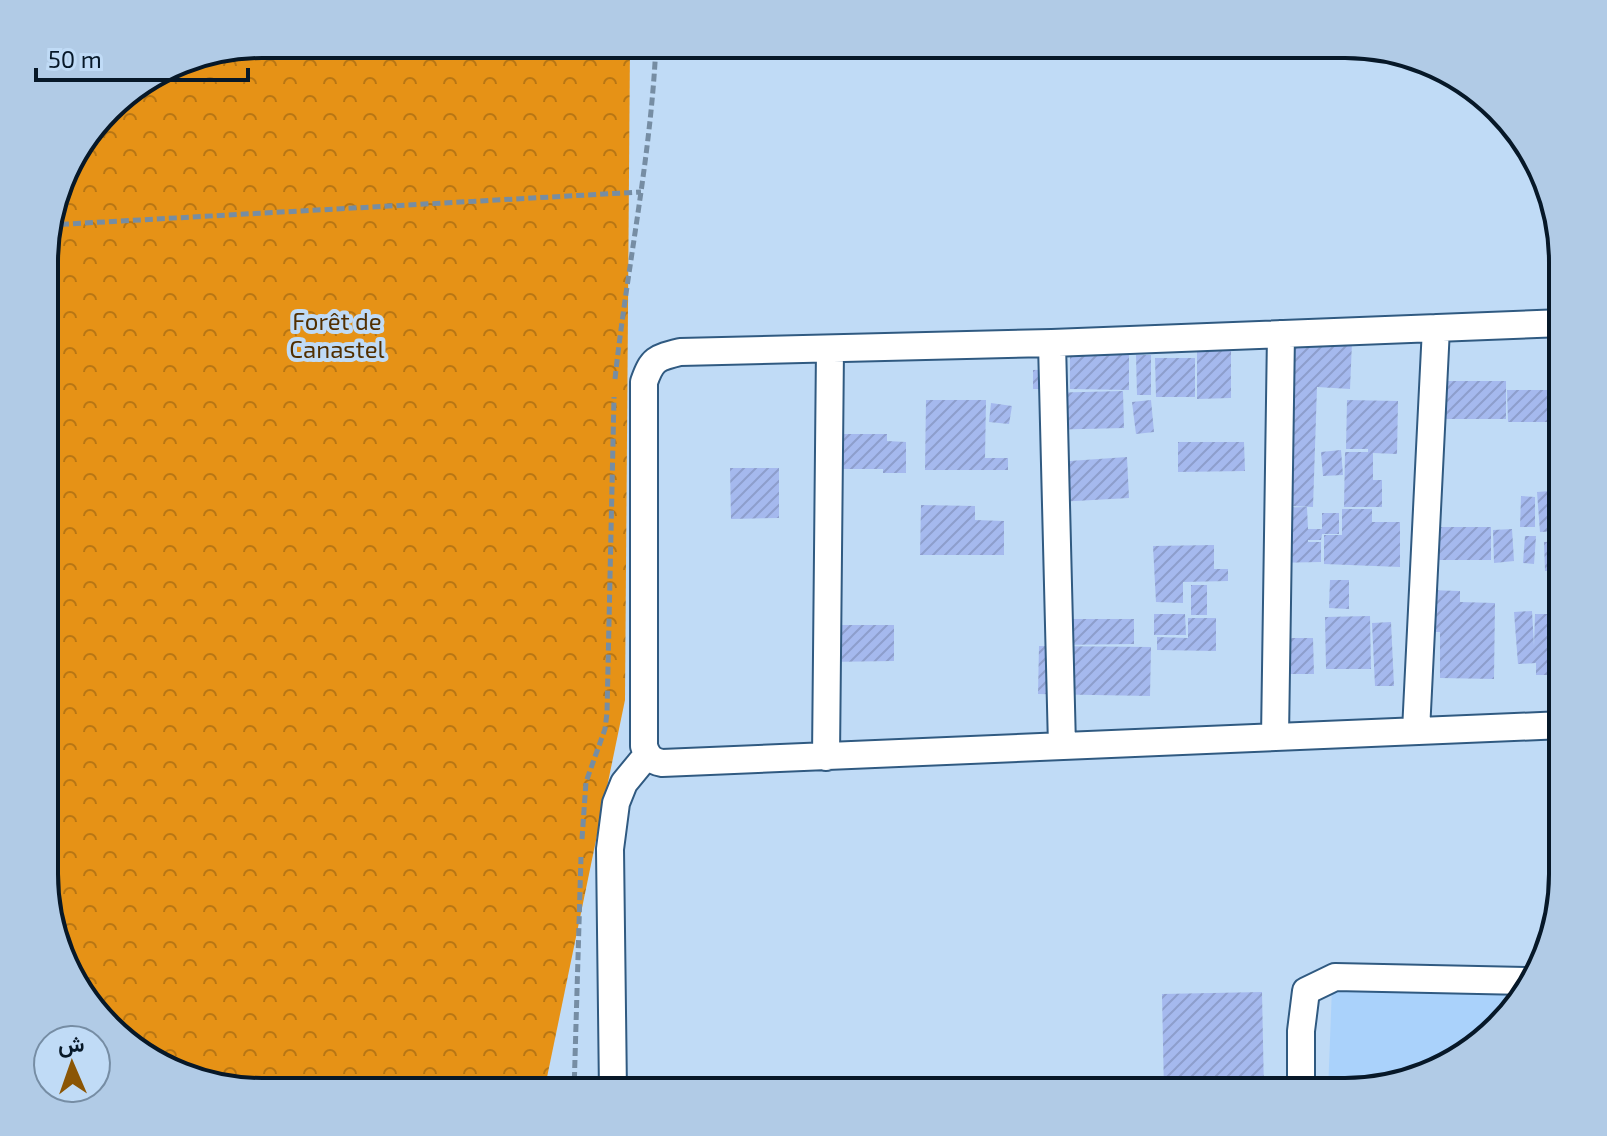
<svg xmlns="http://www.w3.org/2000/svg" width="1607" height="1136" font-family="'Exo 2',Vazirmatn,sans-serif">
<style>
.built{fill:#aad2fb}
.forest{fill:url(#forest-crowns)}
.building{fill:url(#building-hatch)}
.lines{fill:none;stroke-linecap:round;stroke-linejoin:round}
.street-casing{stroke:#305a81;stroke-width:30}
.path{stroke:#768da3;stroke-width:5;stroke-dasharray:8 4;stroke-linecap:butt}
.street{stroke:#fff;stroke-width:26}
.labels{text-anchor:middle;stroke-width:8;stroke-linejoin:round;paint-order:stroke}
.park-label{font-size:24px;fill:#512f00;stroke:#c0dbf6}
.rim{fill:none;stroke:#071828;stroke-width:4}
</style>
<defs>
<pattern id="forest-crowns" width="20" height="18" patternUnits="userSpaceOnUse" patternTransform="scale(2)"><rect width="20" height="18" fill="#e69216"/><path d="M2 6a3 3 0 1 1 6 0M12 15a3 3 0 1 1 6 0" fill="none" stroke="#b87614"/></pattern>
<pattern id="building-hatch" width="6" height="6" patternUnits="userSpaceOnUse" patternTransform="scale(2)"><rect width="6" height="6" fill="#a5b9ee"/><path d="M-1 1l2-2M0 6l6-6M5 7l2-2" fill="none" stroke="#8d9ecc"/></pattern>
</defs>
<rect width="100%" height="100%" fill="#c0dbf6"/>
<path class="built" d="M 1332,987 L 1523,993 L 1518,1006 L 1442,1069 L 1345,1092 L 1328,1092 Z"/>
<path class="forest" d="M 262,44 L 630,44 L 625,700 L 545,1087 L 494,1092 L 248,1092 L 130,1047 L 73,983 L 46,902 L 46,233 L 73,153 L 119,98 L 192,56 Z"/>
<path class="building" d="M 1281,340 L 1352,342 L 1350,389 L 1317,387 L 1313,507 L 1272,505 L 1273,474 L 1293,475 L 1294,453 L 1277,452 Z
M 1070,344 L 1129,344 L 1129,390 L 1070,389 Z
M 1197,349 L 1231,349 L 1231,398 L 1197,399 Z
M 1136,355 L 1151,355 L 1151,395 L 1137,395 Z
M 1155,358 L 1195,358 L 1195,397 L 1156,397 Z
M 1067,369 L 1067,389 L 1033,389 L 1033,370 Z
M 1439,381 L 1506,381 L 1506,419 L 1439,419 Z
M 1507,390 L 1547,390 L 1547,422 L 1508,422 Z
M 1123,391 L 1124,428 L 1044,430 L 1044,393 Z
M 926,400 L 986,400 L 985,458 L 1008,458 L 1008,470 L 925,470 Z
M 1151,400 L 1154,432 L 1136,434 L 1132,402 Z
M 1347,400 L 1398,401 L 1397,454 L 1373,453 L 1373,480 L 1382,480 L 1382,507 L 1344,507 L 1345,452 L 1368,452 L 1368,449 L 1346,449 Z
M 991,403 L 1012,406 L 1009,424 L 989,422 Z
M 831,434 L 887,434 L 887,441 L 906,442 L 906,473 L 883,473 L 883,469 L 831,469 Z
M 1178,442 L 1244,442 L 1245,471 L 1178,472 Z
M 1341,450 L 1343,475 L 1323,476 L 1321,452 Z
M 1127,457 L 1129,498 L 1057,502 L 1056,477 L 1042,477 L 1041,463 Z
M 730,468 L 779,468 L 779,518 L 731,519 Z
M 1563,490 L 1563,531 L 1540,532 L 1537,492 Z
M 1521,496 L 1535,497 L 1535,527 L 1520,527 Z
M 921,505 L 975,506 L 975,520 L 1004,521 L 1004,555 L 920,555 Z
M 1307,507 L 1308,529 L 1322,529 L 1322,513 L 1339,513 L 1339,534 L 1322,534 L 1321,540 L 1308,540 L 1308,542 L 1321,542 L 1321,562 L 1266,563 L 1266,508 Z
M 1342,509 L 1372,509 L 1372,522 L 1400,522 L 1400,567 L 1324,564 L 1324,535 L 1342,535 Z
M 1438,527 L 1491,527 L 1491,560 L 1438,560 Z
M 1512,529 L 1514,561 L 1494,563 L 1493,530 Z
M 1525,536 L 1536,536 L 1534,564 L 1523,563 Z
M 1563,541 L 1563,570 L 1545,571 L 1544,542 Z
M 1214,545 L 1214,569 L 1228,569 L 1228,581 L 1183,582 L 1183,603 L 1156,602 L 1153,546 Z
M 1330,580 L 1349,580 L 1349,609 L 1329,608 Z
M 1191,585 L 1207,585 L 1207,615 L 1191,615 Z
M 1428,590 L 1460,591 L 1460,602 L 1495,603 L 1494,679 L 1440,678 L 1440,632 L 1427,632 Z
M 1532,611 L 1534,646 L 1535,614 L 1563,614 L 1563,675 L 1536,675 L 1536,663 L 1518,664 L 1514,612 Z
M 1154,614 L 1185,614 L 1186,635 L 1154,635 Z
M 1370,616 L 1371,669 L 1326,669 L 1325,617 Z
M 1188,618 L 1216,618 L 1216,651 L 1157,650 L 1157,637 L 1188,638 Z
M 1054,619 L 1134,619 L 1134,644 L 1055,645 Z
M 1391,622 L 1394,686 L 1375,686 L 1372,623 Z
M 826,625 L 894,625 L 894,661 L 826,662 Z
M 1277,638 L 1313,638 L 1314,674 L 1278,674 Z
M 1039,646 L 1151,647 L 1150,696 L 1038,694 Z
M 1262,992 L 1264,1092 L 1164,1092 L 1162,994 Z"/>
<g class="lines">
<defs>
<path id="street" d="M 1563,323 L 1052,343 L 680,352 C 656,358 652,359 644,382 L 644,746 C 647,756 651,761 662,763 L 1563,725
M 1052,343 L 1062,746
M 1416,731 L 1436,328
M 1275,737 L 1281,334
M 826,757 L 830,349
M 613,1092 L 610,849 L 616,803 L 624,783 L 647,755
M 1301,1092 L 1301,1031 L 1306,991 L 1335,977 L 1528,981"/>
</defs>
<use href="#street" class="street-casing"/>
<path class="path" d="M 49,225 L 641,192
M 615,379 C 627,267 651,157 656,44
M 582,839 L 586,782 L 605,729 L 607,713 L 614,397
M 574,1092 L 581,857"/>
<use href="#street" class="street"/>
</g>
<g class="labels">
<g class="park-label">
<text x="337" y="330">Forêt de<tspan x="337" dy="28">Canastel</tspan></text>
</g>
</g>
<path d="M0 0H1607V1136H0ZM262 58H1345A204 204 0 0 1 1549 262V874A204 204 0 0 1 1345 1078H262A204 204 0 0 1 58 874V262A204 204 0 0 1 262 58Z" fill="#b1cbe6" fill-rule="evenodd"/>
<path class="rim" d="M262 58H1345A204 204 0 0 1 1549 262V874A204 204 0 0 1 1345 1078H262A204 204 0 0 1 58 874V262A204 204 0 0 1 262 58Z"/>
<g transform="translate(72 1064) rotate(358)"><circle r="38" fill="#c0dbf6" stroke="#768da4" stroke-width="2"/>
<path d="M0-6L14 30L0 20L-14 30Z" fill="#8b5605"/>
<text y="-12" font-size="22" font-weight="bold" text-anchor="middle" fill="#071828">ش</text>
</g>
<path d="M36 68v12h212v-12" fill="none" stroke="#071828" stroke-width="4"/>
<text x="48" y="68" font-size="24" fill="#071828" stroke="#c0dbf6" stroke-width="6" paint-order="stroke">50 m</text>
</svg>
